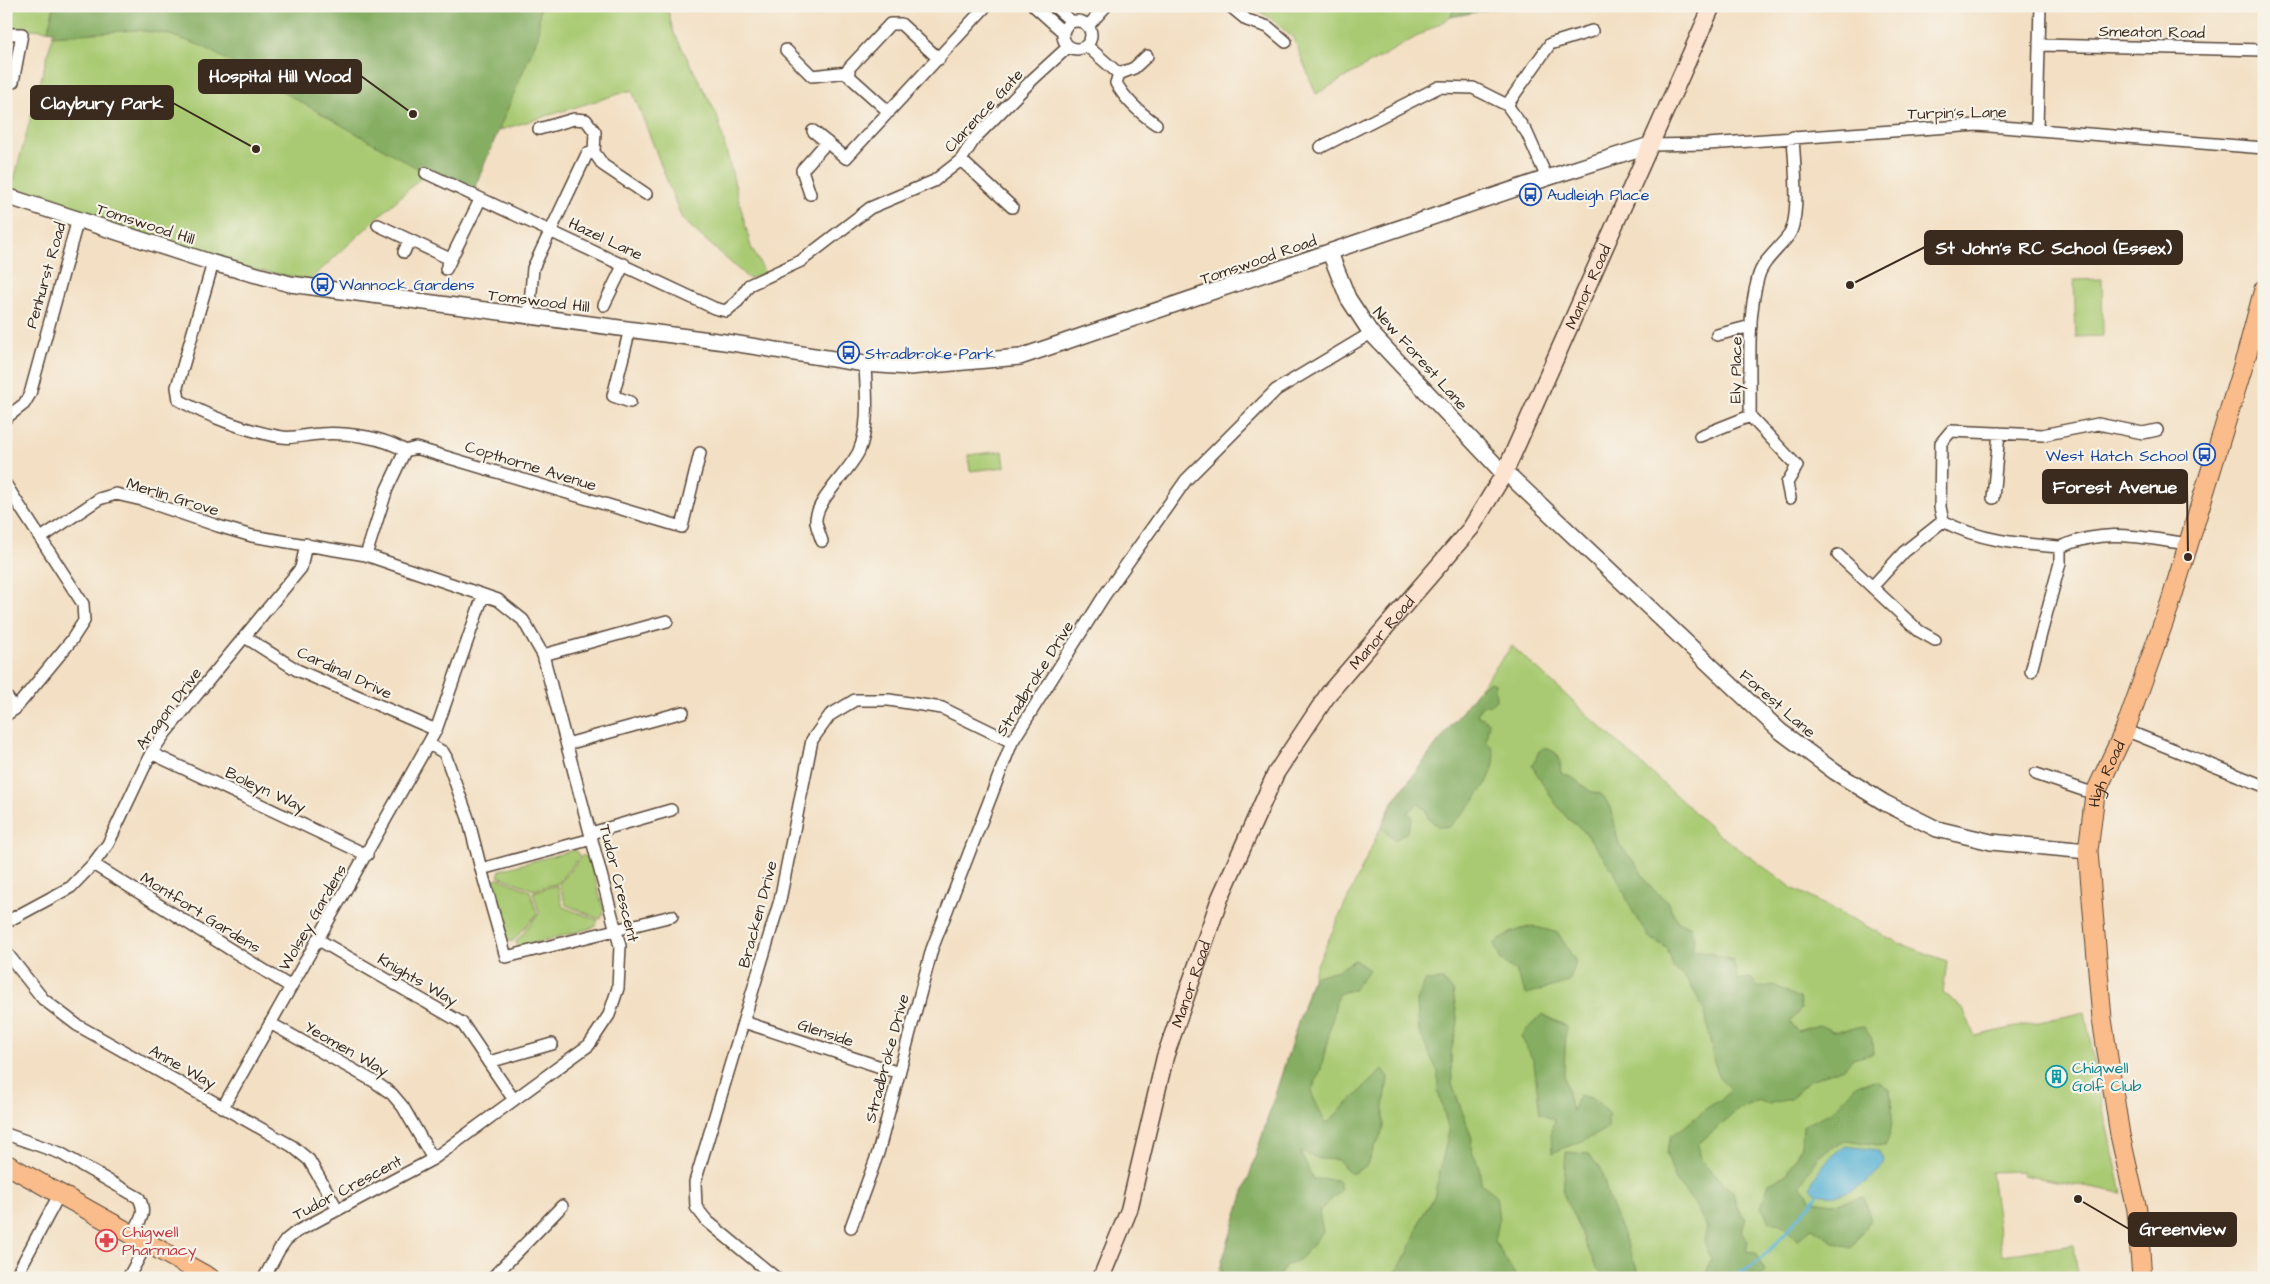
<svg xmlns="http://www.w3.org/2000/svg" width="2270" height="1284" font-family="'Architects Daughter',sans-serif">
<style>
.green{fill:#a9ca72;stroke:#727a48}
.forest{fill:#86ae64;stroke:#606c41}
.water{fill:#58b2d5;stroke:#4a6e7a}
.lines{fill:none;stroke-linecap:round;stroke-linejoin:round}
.stream{stroke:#58b2d5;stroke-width:3}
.minor-casing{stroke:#574537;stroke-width:14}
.tertiary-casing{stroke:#574537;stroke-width:18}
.secondary-casing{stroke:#574537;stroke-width:19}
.primary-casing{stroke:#574537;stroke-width:21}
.minor{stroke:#fff;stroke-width:11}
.tertiary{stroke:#fff;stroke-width:15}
.secondary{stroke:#fde4d0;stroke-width:16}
.primary{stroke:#f9bc8a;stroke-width:19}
.labels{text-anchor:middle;stroke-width:4.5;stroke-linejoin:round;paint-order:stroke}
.street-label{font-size:16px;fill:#3b2a1e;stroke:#f7f3e8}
.transit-label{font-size:16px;fill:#164399;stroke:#f7f3e8;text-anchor:start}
.culture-label{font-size:16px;fill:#0d838f;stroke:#f7f3e8;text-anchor:start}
.health-label{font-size:16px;fill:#be3a42;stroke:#f7f3e8;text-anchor:start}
.leader{fill:none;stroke:#3b2a1e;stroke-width:2}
.callout-dot{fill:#3b2a1e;stroke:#f7f3e8;stroke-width:2}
.callout{fill:#3b2a1e;stroke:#3b2a1e;stroke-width:2}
.callout-label{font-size:18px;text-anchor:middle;font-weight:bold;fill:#fff}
</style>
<rect width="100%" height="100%" fill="#f7f3e8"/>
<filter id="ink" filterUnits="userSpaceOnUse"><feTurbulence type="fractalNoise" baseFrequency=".02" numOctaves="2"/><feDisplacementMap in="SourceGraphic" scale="10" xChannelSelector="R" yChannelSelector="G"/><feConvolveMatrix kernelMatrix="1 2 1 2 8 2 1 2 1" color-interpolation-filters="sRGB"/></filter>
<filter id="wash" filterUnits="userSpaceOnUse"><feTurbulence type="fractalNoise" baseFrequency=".0096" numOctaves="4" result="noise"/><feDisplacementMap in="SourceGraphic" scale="20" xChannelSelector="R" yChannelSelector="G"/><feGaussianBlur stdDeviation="1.12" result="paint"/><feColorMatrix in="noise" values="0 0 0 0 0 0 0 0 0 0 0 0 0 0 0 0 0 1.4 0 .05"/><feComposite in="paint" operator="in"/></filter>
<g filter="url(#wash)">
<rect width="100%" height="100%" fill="#f3dfc3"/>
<path class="green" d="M 6,6 L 667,6 L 673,31 L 717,115 L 751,247 L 765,273 L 749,279 L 682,219 L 632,90 L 497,131 L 474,189 L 430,168 L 426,173 L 310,280 L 228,265 L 12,187 L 54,31 L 6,27 Z
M 1251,6 L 1454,6 L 1451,17 L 1316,94 L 1294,39 L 1273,20 Z
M 2102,279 L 2103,336 L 2076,337 L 2074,280 Z
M 1003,451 L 1005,467 L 970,471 L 968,455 Z
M 1512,646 L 1717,833 L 1794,889 L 1899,943 L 1947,961 L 1943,993 L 1963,1009 L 1975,1036 L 2085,1012 L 2105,1119 L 2122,1193 L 2023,1175 L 2022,1171 L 1991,1172 L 2002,1255 L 2074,1245 L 2078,1278 L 1217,1278 L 1315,969 L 1392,803 Z
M 575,850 L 580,856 L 558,883 L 534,890 L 498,876 L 500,870 Z
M 583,855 L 590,860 L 604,912 L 600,919 L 566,905 L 559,884 Z
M 498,878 L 530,891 L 537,914 L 512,942 L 506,938 L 492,884 L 495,879 Z
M 557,885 L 563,907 L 598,920 L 595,927 L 521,947 L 516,944 L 516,942 L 539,913 L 533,892 Z"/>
<path class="forest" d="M 54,6 L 540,6 L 538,36 L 474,189 L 430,168 L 426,173 L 202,46 L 167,34 L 136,30 L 52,36 L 54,31 L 48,30 Z
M 1454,6 L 1507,6 L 1451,17 Z
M 1490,682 L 1495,684 L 1496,700 L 1490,705 L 1482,705 L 1477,715 L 1489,722 L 1486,740 C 1513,764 1468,809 1449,827 L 1439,827 L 1428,818 L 1426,810 L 1418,804 L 1407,813 L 1413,817 L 1406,833 L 1395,840 L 1381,827 L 1399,794 L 1479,689 Z
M 1545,747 L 1556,753 L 1560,763 L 1561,773 L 1573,778 L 1590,791 L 1601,794 L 1611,807 L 1619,845 L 1637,865 L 1650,887 L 1667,901 L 1678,922 L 1690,926 L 1694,940 L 1692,950 L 1702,951 L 1733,960 L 1738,980 L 1751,978 L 1759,988 L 1773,985 L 1799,998 L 1801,1009 L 1790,1022 L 1797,1031 L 1819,1025 L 1833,1031 L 1864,1027 L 1872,1039 L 1873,1054 L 1852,1059 L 1844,1068 L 1810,1080 L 1790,1099 L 1768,1104 L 1758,1100 L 1739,1109 L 1698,1144 L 1701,1160 L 1713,1174 L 1733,1191 L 1736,1207 L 1746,1219 L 1741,1232 L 1748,1241 L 1746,1251 L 1755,1252 L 1765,1272 L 1760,1278 L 1705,1278 L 1711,1259 L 1704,1241 L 1707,1227 L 1694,1203 L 1675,1180 L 1667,1153 L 1671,1135 C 1685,1128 1692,1120 1703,1111 C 1714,1102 1722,1102 1731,1089 L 1719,1077 L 1713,1058 L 1705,1012 L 1697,996 L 1686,979 L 1674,969 L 1667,948 L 1649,937 L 1633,912 L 1615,873 L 1585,832 L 1568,819 L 1556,804 L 1532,766 L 1539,751 Z
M 1532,926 L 1558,933 L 1576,962 L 1569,982 L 1526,994 L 1516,971 L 1501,961 L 1494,944 L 1512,932 Z
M 1355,960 L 1369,970 L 1354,989 L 1338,994 L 1321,1069 L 1311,1092 L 1326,1124 L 1382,1070 L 1388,1077 L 1384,1107 L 1384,1128 L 1366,1166 L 1351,1174 L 1338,1160 L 1321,1159 L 1300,1152 L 1313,1179 L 1338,1180 L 1341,1190 L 1319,1212 L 1323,1232 L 1299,1260 L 1285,1266 L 1278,1278 L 1222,1278 L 1222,1261 L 1313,977 L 1338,970 Z
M 1443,980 L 1453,991 L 1458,1023 L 1451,1052 L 1452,1084 L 1472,1138 L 1471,1149 L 1479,1166 L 1481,1183 L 1496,1195 L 1499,1220 L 1495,1242 L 1517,1278 L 1392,1278 L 1409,1251 L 1422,1216 L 1434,1197 L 1449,1131 L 1438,1090 L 1438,1072 L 1419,1032 L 1417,1001 L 1425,981 Z
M 1542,1014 L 1566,1026 L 1564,1075 L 1572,1112 L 1579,1095 L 1594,1099 L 1608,1112 L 1608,1128 C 1591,1139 1571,1145 1552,1153 L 1551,1130 L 1555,1120 L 1540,1114 L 1534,1062 L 1521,1036 Z
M 1876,1081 L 1890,1089 C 1892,1109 1895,1127 1885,1146 L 1846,1140 L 1819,1155 L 1800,1185 L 1813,1201 L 1832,1204 L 1864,1197 L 1871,1220 L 1851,1248 L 1834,1242 L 1812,1228 L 1797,1240 L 1782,1225 L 1770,1221 L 1761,1208 L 1769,1183 L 1787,1174 L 1802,1145 L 1803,1126 L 1833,1111 L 1857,1084 Z
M 1566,1152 L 1588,1154 L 1601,1169 L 1609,1200 L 1641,1278 L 1606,1278 L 1596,1267 L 1563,1193 Z"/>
<path class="water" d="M 1845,1146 L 1878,1150 L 1884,1160 C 1879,1182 1827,1210 1810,1187 C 1817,1171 1830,1155 1845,1146 Z"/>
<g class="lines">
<path class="stream" d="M 1731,1278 L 1753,1266 L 1775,1245 L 1819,1194"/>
</g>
</g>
<g filter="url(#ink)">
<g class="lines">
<defs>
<path id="minor" d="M 1034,6 L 1063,32
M 1054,6 L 1072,22
M 1230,6 L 1247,20 L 1268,27 L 1286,42
M1063 35a14 14 0 1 1 28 0a14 14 0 1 1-28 0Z
M 1088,26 L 1106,6
M 6,34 L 22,34 L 13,82
M 2039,45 L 2264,50
M 1087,46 L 1119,74
M 786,50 L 812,76 L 848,72
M 1147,56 L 1134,68 L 1119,74 L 1116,83 C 1126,101 1140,113 1156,124
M 1507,105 L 1550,44 L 1592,31
M 889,112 L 849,76 L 849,68 L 890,24 L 901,24 L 939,59
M 2037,128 L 2040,6
M 539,129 L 574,119 L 586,120 L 595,132 L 594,152
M 813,131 L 846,158 L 986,6
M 1650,145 L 1708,144 L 1977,125 L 2264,148
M 1321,147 L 1439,87 L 1473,88 L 1507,105 L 1527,133 L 1547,178
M 961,160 L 1012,207
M 426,173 L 714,308 L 726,311 L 738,301 L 749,285 L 801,261 L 870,208 L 934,181 L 961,160 L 975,138 L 1033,79 L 1068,47
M 810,194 L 802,170 L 827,142
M 378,225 L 450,259
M 404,252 L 409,240
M 213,263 L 177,387 L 179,400 C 207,416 249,432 282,437 C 294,439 308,434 320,434 C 343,432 385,437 405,451
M 446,269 L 480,200
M 604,305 L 624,264
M 529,316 L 533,268 L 587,154 L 594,152 L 603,165 L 646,194
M 630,329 L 613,396 L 630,402
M 1717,335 L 1751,326
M 6,418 L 24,404 L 30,394 L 78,219
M 1700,436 L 1750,416
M 6,485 L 83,604 L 84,621 L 71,641 L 15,709 L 6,715
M 1790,498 L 1787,483 L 1797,466 L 1750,416 C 1751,371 1746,322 1758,278 C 1762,261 1779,249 1789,235 C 1801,217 1794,160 1793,137
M 1993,498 L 1999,433
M 1943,521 L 1940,507 L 1941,443 L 1951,431 L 2042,435 L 2098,424 L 2143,433 L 2157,430
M 1943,521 C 1979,541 2020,544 2060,547
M 41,538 L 99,499 L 116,494 L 142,500 L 218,526 L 252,536 L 366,555 L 498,600 L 523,620 L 543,655 L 620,946 L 618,988 L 609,1015 L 589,1045 L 433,1159 L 296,1232 L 286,1240 L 279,1250 L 264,1278
M 822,541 C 820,535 817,528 816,522 C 814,502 850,471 859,451 C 870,425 866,392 865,364
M 366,555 L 387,489 L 405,451 L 416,448 L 682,527 L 700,453
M 1838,555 L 1919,631 L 1935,640
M 1872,587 L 1904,552 L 1943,521
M 245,637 L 297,670 L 436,730
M 543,655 L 667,621
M 2031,671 L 2060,563 L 2060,547 C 2108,527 2141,538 2189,544
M 6,696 L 15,709
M 2125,730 L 2264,786
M 429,744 L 443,752 L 446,757 L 468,818 L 481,869
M 567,744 L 683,712
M 151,753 L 367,855
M 2036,774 L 2095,794
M 591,833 L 671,810
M 592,839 L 481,869 L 506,957 L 672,916
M 93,864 L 291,987
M 6,922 L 71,887 L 93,864 L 108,844 L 151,753 L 166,732 L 301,568 L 306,544
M 317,939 L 462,1023 L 514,1100
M 6,952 L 43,999 L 77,1025 L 292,1146 L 309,1160 L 338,1210
M 744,1022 L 899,1073
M 270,1023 L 375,1082 L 392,1094 L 403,1107 L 433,1159
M 489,1062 L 552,1044
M 223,1107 L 436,730 L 483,596
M 6,1134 L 60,1153 L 139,1198 C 147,1214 140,1220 132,1235
M 851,1227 L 878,1153 L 932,949 L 1012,742 L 1104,596 L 1186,480 L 1276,390 L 1371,333
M 15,1278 L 60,1193
M 128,1278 L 147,1243
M 492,1278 L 562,1206
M 776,1278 L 707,1221 L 696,1207 L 695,1182 L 780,900 L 812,740 L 830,715 L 855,700 L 889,700 L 942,708 L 1012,742"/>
<path id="tertiary" d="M 6,196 L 213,263 L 290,284 L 732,343 L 865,364 L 909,367 L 1020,357 L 1547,178 L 1650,145
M 1330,253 L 1348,298 L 1371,333 L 1504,474 L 1512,478 L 1780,731 L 1835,772 L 1885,803 L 1937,829 L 1991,842 L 2088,851"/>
<g id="secondary">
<path id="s1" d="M 1101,1278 L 1129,1210 L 1165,1057 L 1220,898 L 1276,773 L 1329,693 L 1471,528 L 1504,474 L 1712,6"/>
</g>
<g id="primary">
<path d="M 6,1164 L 210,1278"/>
<path id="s2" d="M 2142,1278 L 2137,1210 L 2120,1135 L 2102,1019 L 2088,851 L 2095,794 L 2125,730 L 2170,604 L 2247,353 L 2264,289"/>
</g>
</defs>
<use href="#minor" class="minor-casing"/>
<use href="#tertiary" class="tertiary-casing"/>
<use href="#secondary" class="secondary-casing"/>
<use href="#primary" class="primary-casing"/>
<use href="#minor" class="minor"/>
<use href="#tertiary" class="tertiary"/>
<use href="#secondary" class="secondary"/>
<use href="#primary" class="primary"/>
</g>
</g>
<defs>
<symbol id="bus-ring" viewBox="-11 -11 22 22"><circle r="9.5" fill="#f7f3e8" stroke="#1a4fb4" stroke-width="1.5"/><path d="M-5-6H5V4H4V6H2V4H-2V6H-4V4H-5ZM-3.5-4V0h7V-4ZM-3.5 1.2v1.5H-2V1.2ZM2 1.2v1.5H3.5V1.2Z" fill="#1a4fb4"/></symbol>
<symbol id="building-ring" viewBox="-11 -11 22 22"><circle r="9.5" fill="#f7f3e8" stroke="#0f9aa8" stroke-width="1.5"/><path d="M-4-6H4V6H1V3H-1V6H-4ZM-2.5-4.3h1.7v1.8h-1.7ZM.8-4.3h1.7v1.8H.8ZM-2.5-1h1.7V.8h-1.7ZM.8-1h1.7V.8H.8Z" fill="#0f9aa8"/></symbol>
<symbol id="pharmacy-ring" viewBox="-11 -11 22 22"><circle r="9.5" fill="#f7f3e8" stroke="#e0444e" stroke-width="1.5"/><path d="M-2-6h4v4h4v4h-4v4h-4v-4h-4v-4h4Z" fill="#e0444e"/></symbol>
</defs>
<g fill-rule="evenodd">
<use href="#bus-ring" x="1518" y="182" width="25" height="25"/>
<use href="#bus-ring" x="310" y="272" width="25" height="25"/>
<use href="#bus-ring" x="836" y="340" width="25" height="25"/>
<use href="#bus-ring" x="2192" y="442" width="25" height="25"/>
<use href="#building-ring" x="2044" y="1064" width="25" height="25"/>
<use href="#pharmacy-ring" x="94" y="1228" width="25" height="25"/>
</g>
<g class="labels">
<g class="street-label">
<text transform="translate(2152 31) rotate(1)" y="6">Smeaton Road</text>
<text transform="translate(983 110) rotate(-47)" y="6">Clarence Gate</text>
<text transform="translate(1957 112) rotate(-1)" y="6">Turpin's Lane</text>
<text transform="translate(146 223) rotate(18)" y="6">Tomswood Hill</text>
<text transform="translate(606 238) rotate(25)" y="6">Hazel Lane</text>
<text transform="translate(1258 259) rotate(-19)" y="6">Tomswood Road</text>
<text transform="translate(45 275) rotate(-74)" y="6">Penhurst Road</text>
<text dy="6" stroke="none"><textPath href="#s1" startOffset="1118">Manor Road</textPath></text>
<text transform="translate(539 300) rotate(7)" y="6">Tomswood Hill</text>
<text transform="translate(1421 358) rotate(48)" y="6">New Forest Lane</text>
<text transform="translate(1735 370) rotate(-89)" y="6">Ely Place</text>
<text transform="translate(531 465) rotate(17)" y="6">Copthorne Avenue</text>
<text transform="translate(173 496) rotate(17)" y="6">Merlin Grove</text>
<text dy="6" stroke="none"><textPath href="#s1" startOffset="712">Manor Road</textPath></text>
<text transform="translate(345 672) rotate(25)" y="6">Cardinal Drive</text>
<text transform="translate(1034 678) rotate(-58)" y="6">Stradbroke Drive</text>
<text transform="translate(1778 703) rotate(41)" y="6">Forest Lane</text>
<text transform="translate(168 708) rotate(-53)" y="6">Aragon Drive</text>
<text dy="6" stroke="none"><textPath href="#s2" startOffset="511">High Road</textPath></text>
<text transform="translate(266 789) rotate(25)" y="6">Boleyn Way</text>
<text transform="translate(620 883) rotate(76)" y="6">Tudor Crescent</text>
<text transform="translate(201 912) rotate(32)" y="6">Montfort Gardens</text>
<text transform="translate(757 914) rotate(-75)" y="6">Bracken Drive</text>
<text transform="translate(312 917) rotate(-60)" y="6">Wolsey Gardens</text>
<text transform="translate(418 979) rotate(30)" y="6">Knights Way</text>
<text dy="6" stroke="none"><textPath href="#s1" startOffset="308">Manor Road</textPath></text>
<text transform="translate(826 1032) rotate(18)" y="6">Glenside</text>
<text transform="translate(347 1048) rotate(30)" y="6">Yeomen Way</text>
<text transform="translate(886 1058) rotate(-75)" y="6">Stradbroke Drive</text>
<text transform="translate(183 1066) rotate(29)" y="6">Anne Way</text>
<text transform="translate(347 1187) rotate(-28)" y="6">Tudor Crescent</text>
</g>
<g class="transit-label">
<text x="1547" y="200">Audleigh Place</text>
<text x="339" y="290">Wannock Gardens</text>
<text x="865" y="359">Stradbroke Park</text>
<text x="2188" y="461" text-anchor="end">West Hatch School</text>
</g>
<g class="culture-label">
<text x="2072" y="1073">Chigwell<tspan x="2072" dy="18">Golf Club</tspan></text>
</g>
<g class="health-label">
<text x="122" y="1237">Chigwell<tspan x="122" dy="18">Pharmacy</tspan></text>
</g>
</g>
<path class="leader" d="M413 114L361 76M256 149L173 103M1850 285L1925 247M2188 557L2187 487M2078 1199L2129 1229"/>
<g class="callout-dot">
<circle cx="413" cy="114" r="5"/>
<circle cx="256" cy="149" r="5"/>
<circle cx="1850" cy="285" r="5"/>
<circle cx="2188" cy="557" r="5"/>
<circle cx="2078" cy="1199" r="5"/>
</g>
<g class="callout">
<rect x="199" y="60" width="162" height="33" rx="5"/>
<rect x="31" y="86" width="142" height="33" rx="5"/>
<rect x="1925" y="231" width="257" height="33" rx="5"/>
<rect x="2043" y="470" width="144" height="33" rx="5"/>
<rect x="2129" y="1213" width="107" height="33" rx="5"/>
</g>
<g class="callout-label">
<text x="280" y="82">Hospital Hill Wood</text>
<text x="102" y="109">Claybury Park</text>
<text x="2054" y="254">St John's RC School (Essex)</text>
<text x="2115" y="493">Forest Avenue</text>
<text x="2183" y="1235">Greenview</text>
</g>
<rect width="2270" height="1284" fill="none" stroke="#f7f3e8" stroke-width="25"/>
</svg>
